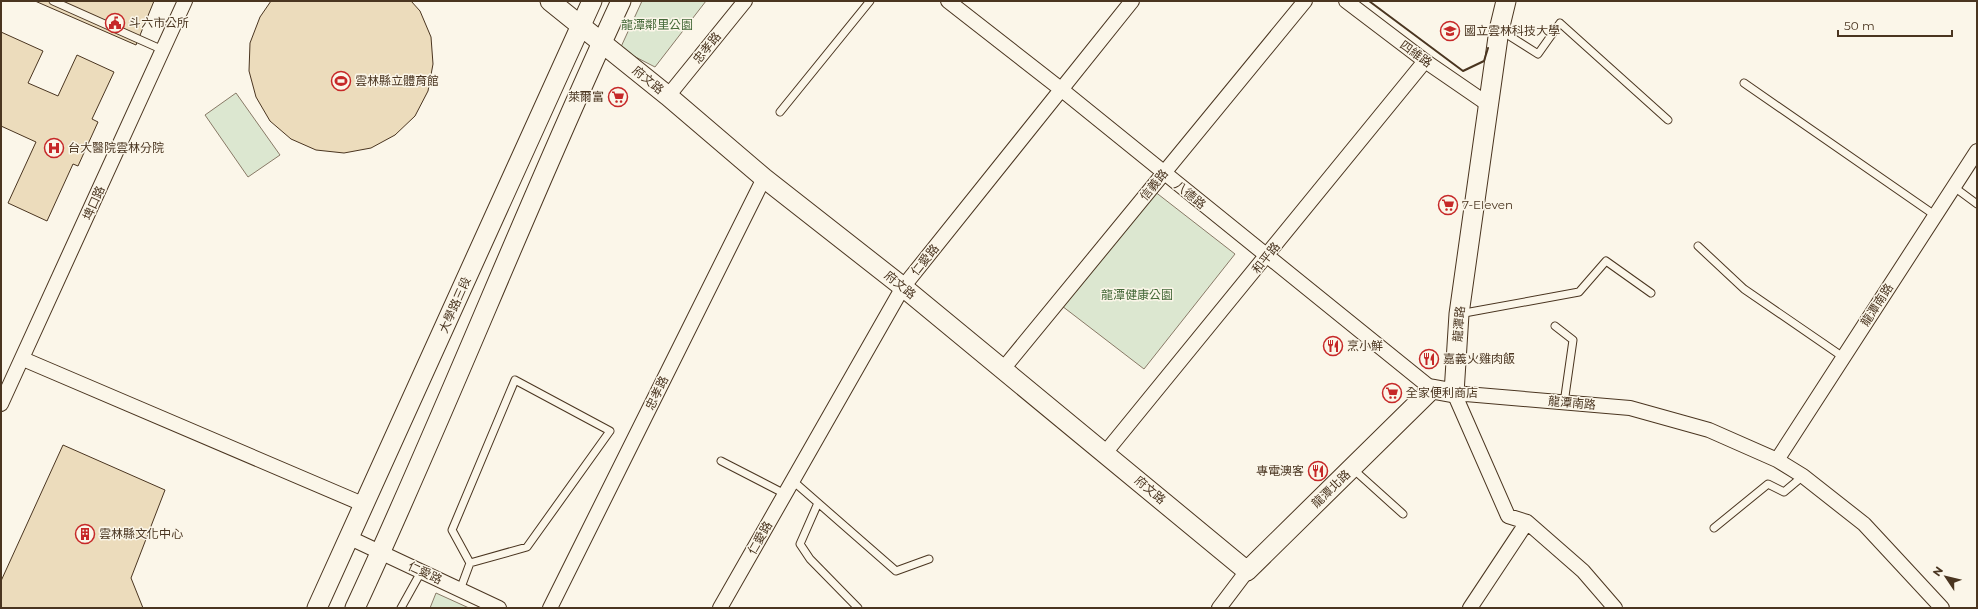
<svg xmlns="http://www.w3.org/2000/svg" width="1978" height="609" font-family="Montserrat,'Noto Sans TC',sans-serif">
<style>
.green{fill:#dce7d0;stroke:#887966}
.building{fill:#ecdcbc;stroke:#4a3520}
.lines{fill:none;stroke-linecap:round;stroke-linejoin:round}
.lane-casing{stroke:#4a3520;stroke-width:9}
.street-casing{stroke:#4a3520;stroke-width:16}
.secondary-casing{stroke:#4a3520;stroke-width:21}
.lane{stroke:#fbf6e9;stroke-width:7}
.street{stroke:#fbf6e9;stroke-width:14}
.secondary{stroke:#fbf6e9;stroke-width:19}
.wall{stroke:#4a3520;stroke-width:2}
.labels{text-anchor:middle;stroke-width:3;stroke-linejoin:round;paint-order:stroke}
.poi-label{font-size:12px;fill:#4a3520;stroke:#fbf6e9;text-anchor:start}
.park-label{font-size:12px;fill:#436837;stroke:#fbf6e9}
.street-label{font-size:12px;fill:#4a3520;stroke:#fbf6e9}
</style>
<rect width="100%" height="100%" fill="#fbf6e9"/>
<path class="green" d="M 642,1 L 706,1 L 655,67 L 620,49 Z
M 236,93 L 280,155 L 248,177 L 205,115 Z
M 1154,191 L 1235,254 L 1144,369 L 1062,306 Z
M 436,593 L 469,608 L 430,608 Z"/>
<path class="building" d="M 35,1 L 154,1 L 136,45 Z
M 271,1 L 411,1 L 420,11 L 431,37 L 433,64 L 428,91 L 415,116 L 395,135 L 371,148 L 344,153 L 316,150 L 291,139 L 270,121 L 256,97 L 249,71 L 250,43 L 260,17 Z
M 1,32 L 43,51 L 28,83 L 58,96 L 77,55 L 114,72 L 92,119 L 98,122 L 78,166 L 73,164 L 47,221 L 8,203 L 36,142 L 1,126 Z
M 63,445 L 165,490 L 131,578 L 143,608 L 1,608 L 1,581 Z"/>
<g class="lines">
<defs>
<path id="lane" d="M 53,1 L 163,50
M 1500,30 L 1538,54 L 1560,23 L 1668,120
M 1744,83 L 1936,216
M 780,112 L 870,1
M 1954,187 L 1977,204
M 1698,246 L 1744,289 L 1843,357
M 1459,314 L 1579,292 L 1606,261 L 1651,293
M 1555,326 L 1573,340 L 1564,403
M 721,461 L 785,494
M 1353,469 L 1403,514
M 793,481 L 896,571 L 929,559
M 818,503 L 800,544 L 810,559 L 858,608
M 1714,528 L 1768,484 L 1784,492 L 1803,476
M 460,590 L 470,563 L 452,530 L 515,380 L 610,431 L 527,547 L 470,563
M 401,608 L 421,572"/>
<path id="street" d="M 948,1 L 1062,90 L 1432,389
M 1346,1 L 1425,61 L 1489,105
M 668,96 L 745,1
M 23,359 L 365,505
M 1003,369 L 1305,1
M 1,404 L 185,1
M 1105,453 L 1425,61
M 1777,460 L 1977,151
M 1527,522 L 1583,571 L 1615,608
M 350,538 L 499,608
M 550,608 L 764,178
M 720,608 L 903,287 L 1132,1
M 1219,608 L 1247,571
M 1470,608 L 1527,522 L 1508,516 L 1454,393 L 1630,408 L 1709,430 L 1777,460 L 1803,476 L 1864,524 L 1942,608"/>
<path id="secondary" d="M 550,1 L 668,96 L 764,178 L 903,287 L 1247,571 L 1432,389 L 1454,393 L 1459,314 L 1499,30 L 1506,1
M 317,608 L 592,1
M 355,608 C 448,408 528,201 621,1"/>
</defs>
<use href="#lane" class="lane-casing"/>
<use href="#street" class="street-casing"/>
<use href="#secondary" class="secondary-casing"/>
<use href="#lane" class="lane"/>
<use href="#street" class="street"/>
<use href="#secondary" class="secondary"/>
<path class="wall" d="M 1369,1 L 1463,71 L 1484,61 L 1488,48"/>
</g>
<defs>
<symbol id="civic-ring" viewBox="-11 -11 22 22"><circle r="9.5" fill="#fbf6e9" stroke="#c62828" stroke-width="1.5"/><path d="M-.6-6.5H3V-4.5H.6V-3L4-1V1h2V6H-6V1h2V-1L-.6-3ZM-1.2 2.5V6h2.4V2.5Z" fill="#c62828"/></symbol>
<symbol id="university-ring" viewBox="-11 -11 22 22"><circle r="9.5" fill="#fbf6e9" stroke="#c62828" stroke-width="1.5"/><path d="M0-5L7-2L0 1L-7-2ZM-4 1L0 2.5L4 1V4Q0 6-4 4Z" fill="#c62828"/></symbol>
<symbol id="stadium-ring" viewBox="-11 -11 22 22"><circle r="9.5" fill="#fbf6e9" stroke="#c62828" stroke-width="1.5"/><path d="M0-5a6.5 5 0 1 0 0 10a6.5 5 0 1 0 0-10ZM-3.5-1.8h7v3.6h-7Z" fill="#c62828"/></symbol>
<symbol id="supermarket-ring" viewBox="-11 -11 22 22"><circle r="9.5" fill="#fbf6e9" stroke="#c62828" stroke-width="1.5"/><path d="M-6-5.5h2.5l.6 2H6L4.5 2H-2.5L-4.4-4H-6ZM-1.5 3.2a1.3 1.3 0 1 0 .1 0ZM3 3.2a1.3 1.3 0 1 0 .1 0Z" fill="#c62828"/></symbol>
<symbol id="hospital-ring" viewBox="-11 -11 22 22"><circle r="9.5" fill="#fbf6e9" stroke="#c62828" stroke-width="1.5"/><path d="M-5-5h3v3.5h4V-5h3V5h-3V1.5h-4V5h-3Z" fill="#c62828"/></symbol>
<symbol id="restaurant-ring" viewBox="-11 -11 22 22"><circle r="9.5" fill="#fbf6e9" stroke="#c62828" stroke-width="1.5"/><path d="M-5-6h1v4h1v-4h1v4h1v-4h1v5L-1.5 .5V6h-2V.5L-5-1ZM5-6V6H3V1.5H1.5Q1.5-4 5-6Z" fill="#c62828"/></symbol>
<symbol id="building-ring" viewBox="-11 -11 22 22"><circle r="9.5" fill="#fbf6e9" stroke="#c62828" stroke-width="1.5"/><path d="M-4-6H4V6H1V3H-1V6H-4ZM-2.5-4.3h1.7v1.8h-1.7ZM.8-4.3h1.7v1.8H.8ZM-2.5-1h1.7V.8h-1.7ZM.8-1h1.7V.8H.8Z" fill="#c62828"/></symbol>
</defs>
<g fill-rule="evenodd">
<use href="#civic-ring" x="104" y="12" width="22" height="22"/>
<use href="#university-ring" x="1439" y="20" width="22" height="22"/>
<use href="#stadium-ring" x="330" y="70" width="22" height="22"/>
<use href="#supermarket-ring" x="607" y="86" width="22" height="22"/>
<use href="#hospital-ring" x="43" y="137" width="22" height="22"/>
<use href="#supermarket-ring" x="1437" y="194" width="22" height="22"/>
<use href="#restaurant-ring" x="1322" y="335" width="22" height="22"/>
<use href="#restaurant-ring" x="1418" y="348" width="22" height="22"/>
<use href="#supermarket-ring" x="1381" y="382" width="22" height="22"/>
<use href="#restaurant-ring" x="1307" y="460" width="22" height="22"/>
<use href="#building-ring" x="74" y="523" width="22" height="22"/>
</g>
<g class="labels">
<g class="poi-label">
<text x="129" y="27">斗六市公所</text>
<text x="1464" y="35">國立雲林科技大學</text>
<text x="355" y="85">雲林縣立體育館</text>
<text x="604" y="101" text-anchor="end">萊爾富</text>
<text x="68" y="152">台大醫院雲林分院</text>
<text x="1462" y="209">7-Eleven</text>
<text x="1347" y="350">烹小鮮</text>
<text x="1443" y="363">嘉義火雞肉飯</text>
<text x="1406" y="397">全家便利商店</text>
<text x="1304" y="475" text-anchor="end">專電澳客</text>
<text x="99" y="538">雲林縣文化中心</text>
</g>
<g class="park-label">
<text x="657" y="29">龍潭鄰里公園</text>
<text x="1137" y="299">龍潭健康公園</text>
</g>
<g class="street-label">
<text transform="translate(707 48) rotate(-51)" y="4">忠孝路</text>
<text transform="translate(1416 54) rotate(36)" y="4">四維路</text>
<text transform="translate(648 80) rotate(39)" y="4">府文路</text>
<text transform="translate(1154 185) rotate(-51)" y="4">信義路</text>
<text transform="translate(1190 195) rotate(39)" y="4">八德路</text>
<text transform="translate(94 203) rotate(-66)" y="4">埤口路</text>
<text transform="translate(1266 258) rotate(-51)" y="4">和平路</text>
<text transform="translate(925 260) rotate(-51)" y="4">仁愛路</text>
<text transform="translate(900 285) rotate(39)" y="4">府文路</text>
<text transform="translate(455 305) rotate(-66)" y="4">大學路三段</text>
<text transform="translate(1877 305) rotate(-57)" y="4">龍潭南路</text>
<text transform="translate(1459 324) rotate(-85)" y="4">龍潭路</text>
<text transform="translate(657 393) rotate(-64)" y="4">忠孝路</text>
<text transform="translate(1572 403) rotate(5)" y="4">龍潭南路</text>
<text transform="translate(1331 489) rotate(-44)" y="4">龍潭北路</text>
<text transform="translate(1150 490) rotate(40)" y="4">府文路</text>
<text transform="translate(760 538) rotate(-60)" y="4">仁愛路</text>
<text transform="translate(425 573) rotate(25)" y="4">仁愛路</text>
</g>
</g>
<rect width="1978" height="609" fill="none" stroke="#4a3520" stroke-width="4"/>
<g transform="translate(1946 577) rotate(305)" stroke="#fbf6e9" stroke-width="3" paint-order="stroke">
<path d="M0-3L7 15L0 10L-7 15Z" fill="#4a3520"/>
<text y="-6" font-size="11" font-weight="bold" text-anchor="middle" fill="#4a3520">N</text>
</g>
<path d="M1838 30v6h114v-6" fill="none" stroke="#4a3520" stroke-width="2"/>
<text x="1844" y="30" font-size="12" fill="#4a3520" stroke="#fbf6e9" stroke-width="3" paint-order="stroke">50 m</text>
</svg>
